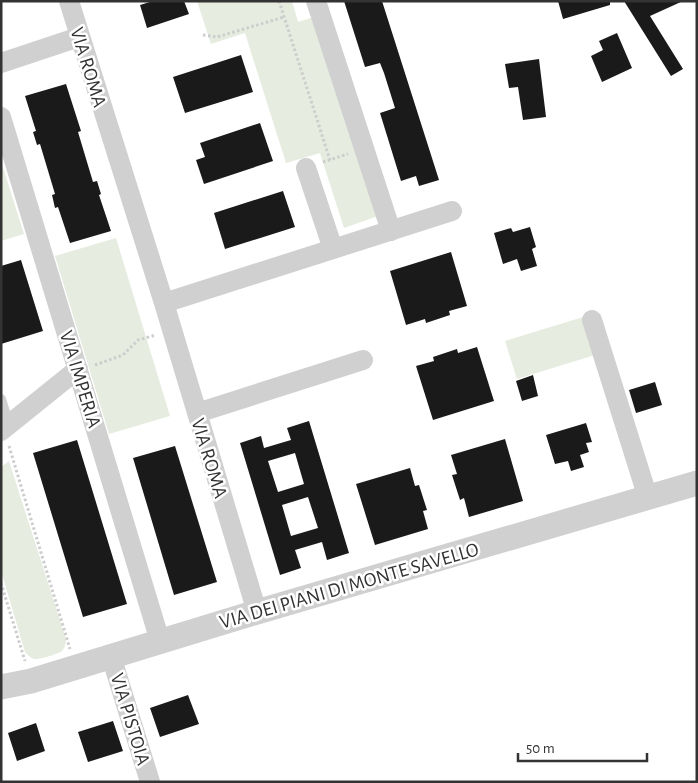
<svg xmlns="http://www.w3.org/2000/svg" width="698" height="783" font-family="'Alegreya Sans',sans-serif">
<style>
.green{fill:#e6ecdf}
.building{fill:#1a1a1a;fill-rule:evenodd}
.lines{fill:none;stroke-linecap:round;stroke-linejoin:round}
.path{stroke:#cdcdcd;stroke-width:3;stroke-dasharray:2.5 2.5;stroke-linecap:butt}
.service{stroke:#d0d0d0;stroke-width:10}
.minor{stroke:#d0d0d0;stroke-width:20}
.tertiary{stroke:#d0d0d0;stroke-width:25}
.labels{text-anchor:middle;stroke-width:5;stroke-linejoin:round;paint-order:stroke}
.street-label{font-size:20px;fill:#333;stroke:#fff}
</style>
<rect width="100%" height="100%" fill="#fff"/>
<path class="green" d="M 197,1 L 292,1 L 298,22 L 314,17 L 378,216 L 344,228 L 320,153 L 286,163 L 245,33 L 211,44 Z
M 1,161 L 24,234 L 1,241 Z
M 116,238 L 170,416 L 109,434 L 55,256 Z
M 583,317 L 595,355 L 517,379 L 505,341 Z
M 9,461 L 66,639 C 66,644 65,647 62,651 C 58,654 39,660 34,659 C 30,658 28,655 25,652 L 1,571 L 1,467 Z"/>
<path class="building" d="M 153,1 L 184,1 L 189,14 L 147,28 L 140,5 Z
M 344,1 L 382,1 L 439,180 L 419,186 L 416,176 L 401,181 L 380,113 L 395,108 L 384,73 L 380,63 L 365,67 Z
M 558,1 L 610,1 L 610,5 L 563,19 Z
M 624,1 L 683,1 L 650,16 L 683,69 L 671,76 Z
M 617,33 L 632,68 L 602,82 L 591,56 L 603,50 L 599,41 Z
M 241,55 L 253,92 L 185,113 L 173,77 Z
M 539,59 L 546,117 L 523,120 L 518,87 L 509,88 L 505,64 Z
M 66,84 L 81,131 L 78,132 L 93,182 L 97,181 L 101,194 L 99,195 L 111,231 L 70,243 L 58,207 L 55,208 L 52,195 L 55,194 L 40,144 L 37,145 L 33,132 L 36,131 L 25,96 Z
M 260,123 L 273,161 L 204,184 L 196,160 L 205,157 L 200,143 Z
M 283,191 L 295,227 L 225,249 L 214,213 Z
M 530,227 L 536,247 L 532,249 L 537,266 L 521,271 L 517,259 L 503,264 L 494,233 L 511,228 L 513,232 Z
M 451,252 L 467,306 L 449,311 L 450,315 L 426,323 L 425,319 L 406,325 L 390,271 Z
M 21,260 L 43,331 L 1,344 L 1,266 Z
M 477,347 L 494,401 L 433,420 L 416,366 L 434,361 L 433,357 L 457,349 L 458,353 Z
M 533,375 L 538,396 L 522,401 L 516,381 Z
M 655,382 L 662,405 L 636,413 L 629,390 Z
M 309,421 L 349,553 L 327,560 L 322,542 L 295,550 L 301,568 L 280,575 L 240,443 L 261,436 L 264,448 L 291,440 L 287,428 ZM 295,453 L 304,484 L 278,492 L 268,461 ZM 308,497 L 318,528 L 291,536 L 282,505 Z
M 586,423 L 592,442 L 586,443 L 589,452 L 580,455 L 584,467 L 571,471 L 568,461 L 555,464 L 546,435 Z
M 505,439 L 523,501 L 469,517 L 464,498 L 460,500 L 452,475 L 457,474 L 451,455 Z
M 77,440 L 127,604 L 83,617 L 33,453 Z
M 175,446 L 217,582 L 174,595 L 133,458 Z
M 410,468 L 415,486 L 419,485 L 427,510 L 423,511 L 428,529 L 375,545 L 356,484 Z
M 188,695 L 199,724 L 160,737 L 150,708 Z
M 113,721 L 123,751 L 88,762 L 78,732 Z
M 36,723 L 45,751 L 17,761 L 8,733 Z"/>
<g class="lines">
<path class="path" d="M 279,1 L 330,160
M 203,35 L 217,37 L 284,17
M 323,162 L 348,154
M 95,365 L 123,355 L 138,340 L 156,335
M 9,446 L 70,649
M 1,583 L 25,661"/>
<path class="service" d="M 1,399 L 9,425"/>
<path class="minor" d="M 69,1 L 164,303 L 257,612
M 316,1 L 391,231
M 1,63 L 79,37
M 1,117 L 160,641
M 306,168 L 333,249
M 164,303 L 452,211
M 592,320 L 648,498
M 197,413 L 363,360
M 1,431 L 78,369
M 111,656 L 150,782"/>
<path class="tertiary" d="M 1,687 L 31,681 L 257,612 L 697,483"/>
</g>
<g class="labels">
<g class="street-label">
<text transform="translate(89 67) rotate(73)" y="7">VIA ROMA</text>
<text transform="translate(81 379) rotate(73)" y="7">VIA IMPERIA</text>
<text transform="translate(210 458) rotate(73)" y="7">VIA ROMA</text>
<text transform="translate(349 585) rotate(-16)" y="7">VIA DEI PIANI DI MONTE SAVELLO</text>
<text transform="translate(131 719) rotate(73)" y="7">VIA PISTOIA</text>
</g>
</g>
<rect width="698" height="783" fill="none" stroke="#333333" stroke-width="5"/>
<path d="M518 753v8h129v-8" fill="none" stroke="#333333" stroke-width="2.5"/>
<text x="526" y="753" font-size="15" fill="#333333" stroke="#ffffff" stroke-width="4" paint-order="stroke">50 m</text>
</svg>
